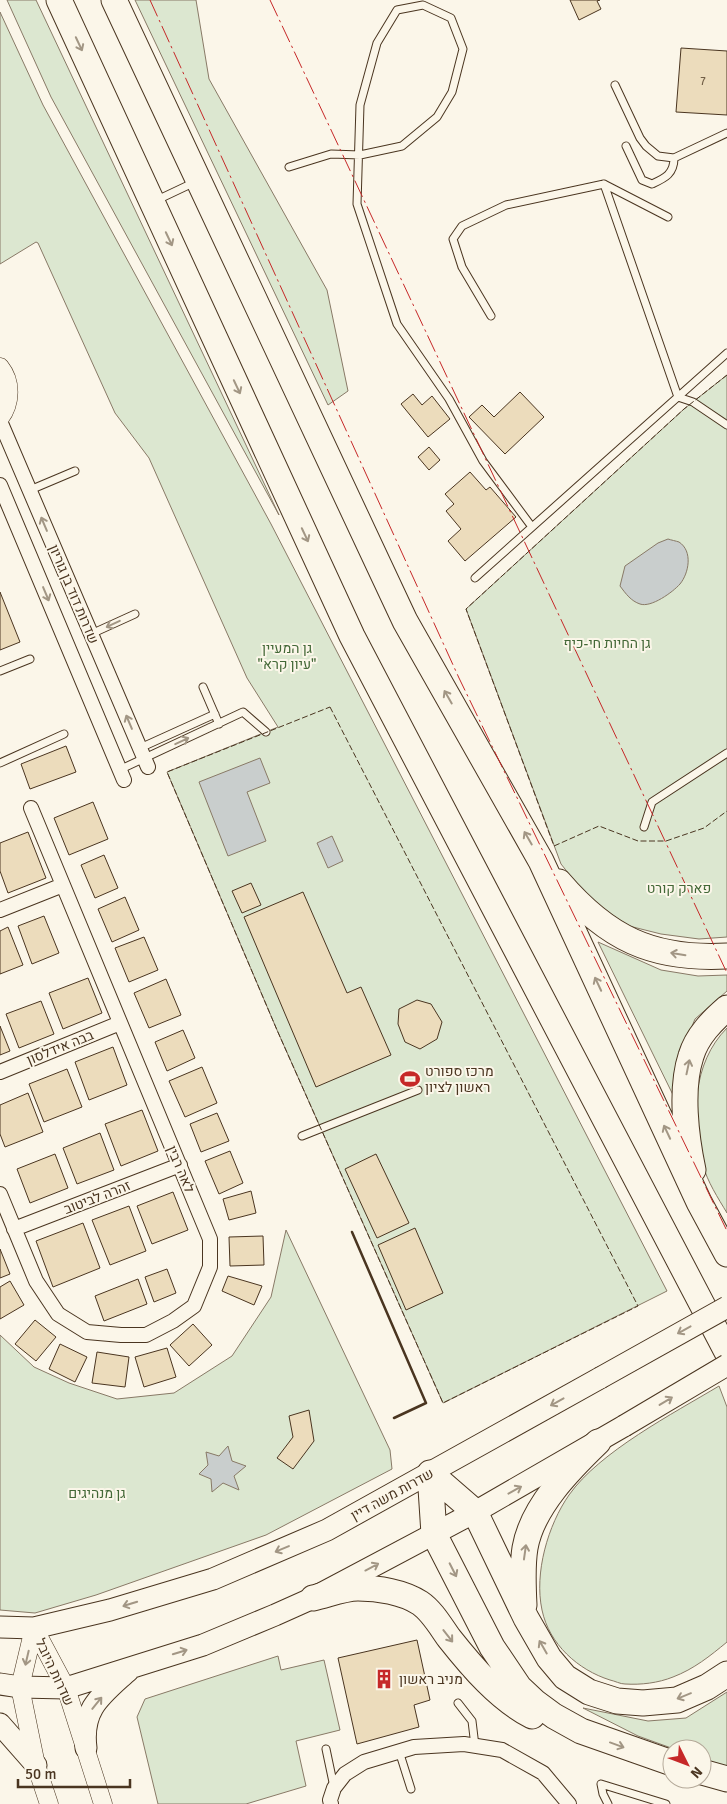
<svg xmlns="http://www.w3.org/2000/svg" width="727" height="1804" font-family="Signika,Heebo,sans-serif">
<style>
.green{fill:#dce7d0;stroke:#887966}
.water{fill:#c9cecd;stroke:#887966}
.building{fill:#ecdcbc;stroke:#4a3520}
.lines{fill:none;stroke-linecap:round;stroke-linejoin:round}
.service-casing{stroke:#4a3520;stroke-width:9}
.minor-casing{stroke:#4a3520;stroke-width:16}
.tertiary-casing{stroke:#4a3520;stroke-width:19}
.primary-casing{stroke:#4a3520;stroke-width:23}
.motorway-casing{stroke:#4a3520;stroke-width:27}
.service{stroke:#fbf6e9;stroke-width:7}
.minor{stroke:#fbf6e9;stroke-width:14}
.tertiary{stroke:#fbf6e9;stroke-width:18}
.primary{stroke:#fbf6e9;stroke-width:21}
.motorway{stroke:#fbf6e9;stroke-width:25}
.primary-bridge-casing{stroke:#4a3520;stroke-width:23;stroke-linecap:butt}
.primary-bridge{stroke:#fbf6e9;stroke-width:21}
.fence{stroke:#4a3520;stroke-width:1;stroke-dasharray:6 2.5;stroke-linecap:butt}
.wall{stroke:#4a3520;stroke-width:2.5}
.power{stroke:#c62828;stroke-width:1;stroke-dasharray:18 4 2.5 4;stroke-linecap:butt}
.oneway{stroke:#a29684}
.labels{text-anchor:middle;stroke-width:4;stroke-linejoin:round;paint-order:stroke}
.number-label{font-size:11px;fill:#725f47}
.street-label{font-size:14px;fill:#4a3520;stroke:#fbf6e9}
.park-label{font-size:14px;fill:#436837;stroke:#fbf6e9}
.poi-label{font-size:14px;fill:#4a3520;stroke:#fbf6e9;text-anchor:start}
</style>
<rect width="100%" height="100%" fill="#fbf6e9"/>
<path class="green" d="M 7,0 L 36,0 L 279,515 L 51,97 Z
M 135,0 L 196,0 L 209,79 L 327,290 L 348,391 L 328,405 Z
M 0,12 L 43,105 L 271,524 L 667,1291 L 443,1403 L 277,1030 L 167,772 L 278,727 L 247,678 L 149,458 L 115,413 L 38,243 L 36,242 L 0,264 Z
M 727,375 L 727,937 L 699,939 L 661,934 L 629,926 L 603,909 L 585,894 L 561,864 L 466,609 L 684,409 Z
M 598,942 L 661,970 L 698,976 L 727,975 L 727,991 L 695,1019 L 680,1055 L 675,1099 Z
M 727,1028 L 727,1213 C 718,1198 707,1181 703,1165 C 691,1119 692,1063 727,1028 Z
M 286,1230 L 390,1450 L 392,1469 L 266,1535 L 96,1595 L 35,1613 L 0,1610 L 0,1335 L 34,1367 L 69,1383 L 117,1399 L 174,1393 L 232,1356 L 271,1297 Z
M 719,1386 L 727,1407 L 727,1642 C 710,1656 694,1669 673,1677 C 658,1683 641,1685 625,1684 C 620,1684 615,1681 610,1680 C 578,1670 549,1644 542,1610 C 534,1573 548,1525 569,1495 C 599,1452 674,1413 719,1386 Z
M 278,1656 L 281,1670 L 324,1660 L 340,1730 L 296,1741 L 306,1786 L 246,1804 L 158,1804 L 137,1717 L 145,1699 Z
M 727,1692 L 727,1767 L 702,1759 L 702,1749 L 674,1749 L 638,1736 L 583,1708 L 648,1721 L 686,1718 Z"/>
<path class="water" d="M 668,539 C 671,540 676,541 679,542 C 693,551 689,573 680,584 C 673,592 651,608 640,604 C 631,601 626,594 620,586 L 625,566 L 658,543 Z
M 260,758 L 270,783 L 247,792 L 266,841 L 228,856 L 199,782 Z
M 332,836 L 343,861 L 328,868 L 317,843 Z
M 228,1446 L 232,1461 L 246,1466 L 234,1476 L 239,1490 L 223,1483 L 212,1492 L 211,1479 L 199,1474 L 208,1465 L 206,1452 L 219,1456 Z"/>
<path class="building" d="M 570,0 L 600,0 L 597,1 L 601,9 L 579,20 Z
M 681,48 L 727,51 L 727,115 L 676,112 Z
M 520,392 L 544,417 L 505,454 L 469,417 L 482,405 L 494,417 Z
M 413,394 L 422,405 L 432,396 L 450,419 L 428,437 L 401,404 Z
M 429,447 L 440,460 L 429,470 L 418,457 Z
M 470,472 L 486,490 L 490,487 L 516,517 L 465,561 L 448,541 L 461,529 L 446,511 L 454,504 L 445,494 Z
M 0,592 L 20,642 L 0,650 Z
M 66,746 L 76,772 L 30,789 L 21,764 Z
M 93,802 L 108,839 L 69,855 L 54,818 Z
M 28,832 L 46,878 L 8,893 L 0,871 L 0,843 Z
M 104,855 L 118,888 L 95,898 L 81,865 Z
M 251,883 L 261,905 L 242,913 L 232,891 Z
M 303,892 L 347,993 L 361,987 L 391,1055 L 316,1087 L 244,917 Z
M 125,897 L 139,930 L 112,942 L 98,909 Z
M 44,916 L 59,953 L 32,964 L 18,926 Z
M 8,927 L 23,965 L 0,974 L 0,931 Z
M 144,937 L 158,970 L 129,982 L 115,948 Z
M 88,978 L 102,1013 L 63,1029 L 49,993 Z
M 166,979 L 181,1015 L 149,1028 L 134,993 Z
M 417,1000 L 431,1004 L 442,1022 L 437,1039 L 420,1049 L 405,1042 L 398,1024 L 399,1009 Z
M 41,1001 L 54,1034 L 19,1048 L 6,1014 Z
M 0,1026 L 10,1051 L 0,1055 Z
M 183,1030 L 195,1058 L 167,1071 L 155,1042 Z
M 113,1047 L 127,1085 L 89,1100 L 75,1062 Z
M 202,1067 L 217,1103 L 185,1117 L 169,1081 Z
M 67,1069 L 82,1107 L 44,1122 L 29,1084 Z
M 28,1093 L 43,1132 L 5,1147 L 0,1134 L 0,1105 Z
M 142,1110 L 158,1151 L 121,1166 L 105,1124 Z
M 217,1113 L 229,1141 L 201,1152 L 190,1124 Z
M 100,1133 L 114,1170 L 77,1184 L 63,1148 Z
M 230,1151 L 243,1183 L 219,1194 L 205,1161 Z
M 55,1154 L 68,1188 L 30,1203 L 17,1169 Z
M 376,1154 L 409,1223 L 377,1238 L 345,1169 Z
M 251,1191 L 256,1213 L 229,1220 L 223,1199 Z
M 173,1192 L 188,1230 L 152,1244 L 137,1206 Z
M 129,1206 L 146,1251 L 110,1265 L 92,1220 Z
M 83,1223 L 100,1268 L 53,1287 L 36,1241 Z
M 415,1228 L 443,1293 L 406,1310 L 378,1245 Z
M 263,1236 L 264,1265 L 230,1266 L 229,1237 Z
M 0,1249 L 10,1274 L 0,1278 Z
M 167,1269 L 176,1293 L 154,1302 L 145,1277 Z
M 228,1276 L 262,1286 L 254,1305 L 222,1291 Z
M 138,1279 L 147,1304 L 104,1321 L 95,1296 Z
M 10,1281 L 24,1305 L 0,1319 L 0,1287 Z
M 35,1320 L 56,1337 L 36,1361 L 15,1344 Z
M 193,1324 L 212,1345 L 189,1366 L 170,1345 Z
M 60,1344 L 87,1357 L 75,1382 L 49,1369 Z
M 167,1348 L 176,1377 L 144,1387 L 135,1357 Z
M 97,1352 L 129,1357 L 125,1387 L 92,1383 Z
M 309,1410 L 314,1441 L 293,1469 L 277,1458 L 293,1437 L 289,1416 Z
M 417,1640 L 430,1700 L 414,1705 L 419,1727 L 357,1744 L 338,1658 Z"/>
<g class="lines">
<defs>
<path id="service" d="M 615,85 L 640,138 L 646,146 L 658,156 L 674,158 L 727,133
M 626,146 L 642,180 L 652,184 C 665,178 674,174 674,158
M 289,167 L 331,154 L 360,155 L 402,146 L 437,117 L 452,92 L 463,49 L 451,18 L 423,5 L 397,10 L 377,43 L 360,105 L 357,204 L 397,324 L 449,399 L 483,461 L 532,527
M 604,184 L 668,217
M 157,200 L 195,182
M 491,316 L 462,267 L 453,239 L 462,226 L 506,205 L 604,184 L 678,397 L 693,402 L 727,425
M 30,490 L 75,471
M 475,578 L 727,353
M 91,634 L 135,614
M 0,671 L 30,659
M 203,687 L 219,724
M 140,748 L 215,714
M 0,763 L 64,734
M 119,770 L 243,712 L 266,732
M 644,827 L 652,802 L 727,753
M 302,1136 L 418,1090
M 458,1703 L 472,1721 L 475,1746
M 326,1749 L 334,1787
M 399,1751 L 411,1789
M 608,1804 L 603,1794 L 601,1784 L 666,1804"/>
<path id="minor" d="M 0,421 L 148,767
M 0,485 L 124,780
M 0,910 L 63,885
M 0,1072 L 120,1023
M 0,1194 L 36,1281 L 58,1314 L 87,1332 L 121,1335 L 146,1335 L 173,1321 L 194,1306 L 210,1267 L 210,1239 L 31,808
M 14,1229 L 180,1165
M 331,1804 L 330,1800 L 334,1788 L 345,1774 L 364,1762 L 414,1747 L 464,1744 L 502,1750 L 543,1773 L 569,1804"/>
<path id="tertiary" d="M 0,367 C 12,382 11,403 0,418
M 34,1628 L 66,1688 L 103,1804
M 34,1628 L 20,1687 L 36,1765 L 49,1804"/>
<path id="primary" d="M 0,1627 L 34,1628 L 110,1610 L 213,1579 L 327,1530 L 600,1378
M 0,1684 L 20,1687 L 66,1688 L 203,1645 L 275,1615 L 313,1598 L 475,1512 L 624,1426
M 0,1724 L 36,1765
M 86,1748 C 81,1708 102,1695 129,1670"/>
<path id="motorway" d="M 59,0 L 352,636 L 727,1352
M 114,0 L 405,621 L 541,861 L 699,1202 L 727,1254
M 559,882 C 607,938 652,960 727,956
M 693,1170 C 686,1137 680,1089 691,1056 C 697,1036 712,1021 727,1008
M 430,1473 L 475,1512 L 526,1618 L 549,1658 L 565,1677 L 589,1692 L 617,1701 L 643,1703 L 677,1700 L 707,1687 L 727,1674
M 430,1473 L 434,1534 L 492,1647 L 519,1687 L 535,1702 L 554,1716 L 581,1731 L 672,1763
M 313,1598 C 327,1595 344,1588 358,1588 C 378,1588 403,1592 420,1603 C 432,1611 441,1627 449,1638 C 472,1667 499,1699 532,1716
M 524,1605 C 523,1586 522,1566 525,1548 C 532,1507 570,1469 598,1442
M 702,1772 L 727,1779"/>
</defs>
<use href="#service" class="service-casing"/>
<use href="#minor" class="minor-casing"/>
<use href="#tertiary" class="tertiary-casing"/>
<use href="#primary" class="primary-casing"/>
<use href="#motorway" class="motorway-casing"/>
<use href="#service" class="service"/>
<use href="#minor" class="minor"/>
<use href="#tertiary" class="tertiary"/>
<use href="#primary" class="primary"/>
<use href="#motorway" class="motorway"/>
<defs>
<path id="primary-bridge" d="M 600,1378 L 727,1307
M 624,1426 L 727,1365"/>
</defs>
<use href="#primary-bridge" class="primary-bridge-casing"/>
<use href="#primary-bridge" class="primary-bridge"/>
<path class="fence" d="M 727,375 L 684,409 L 466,609 L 554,846 L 599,826 L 638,841 L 666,841 L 704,828 L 727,811
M 330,707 L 638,1306 L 443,1403 L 277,1030 L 167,772 Z"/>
<path class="wall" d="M 352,1232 L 426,1403 L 394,1418"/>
<path class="power" d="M 150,0 L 459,678 L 727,1231
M 270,0 L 727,973"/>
</g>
<defs><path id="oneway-shaft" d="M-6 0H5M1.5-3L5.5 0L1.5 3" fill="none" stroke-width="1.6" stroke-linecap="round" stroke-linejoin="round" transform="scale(1.25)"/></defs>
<g class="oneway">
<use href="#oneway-shaft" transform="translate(79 44) rotate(65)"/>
<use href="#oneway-shaft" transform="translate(169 239) rotate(65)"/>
<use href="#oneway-shaft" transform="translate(237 387) rotate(65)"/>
<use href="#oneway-shaft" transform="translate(44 524) rotate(-113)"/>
<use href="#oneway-shaft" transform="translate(305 535) rotate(65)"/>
<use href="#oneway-shaft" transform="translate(46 594) rotate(67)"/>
<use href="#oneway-shaft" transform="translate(113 624) rotate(155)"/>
<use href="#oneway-shaft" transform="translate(448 697) rotate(-120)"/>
<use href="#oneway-shaft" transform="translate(129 722) rotate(-113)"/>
<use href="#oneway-shaft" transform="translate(182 741) rotate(-25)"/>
<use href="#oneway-shaft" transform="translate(528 838) rotate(-120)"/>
<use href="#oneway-shaft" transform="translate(678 954) rotate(-171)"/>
<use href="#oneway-shaft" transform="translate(598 984) rotate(-115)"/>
<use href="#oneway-shaft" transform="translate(688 1067) rotate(-78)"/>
<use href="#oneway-shaft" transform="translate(667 1132) rotate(-115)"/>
<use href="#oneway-shaft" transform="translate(684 1330) rotate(151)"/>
<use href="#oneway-shaft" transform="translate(666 1401) rotate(-31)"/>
<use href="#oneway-shaft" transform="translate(557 1402) rotate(151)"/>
<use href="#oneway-shaft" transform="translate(515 1490) rotate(-29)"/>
<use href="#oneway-shaft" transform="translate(282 1549) rotate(157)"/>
<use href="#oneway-shaft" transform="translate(525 1552) rotate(-82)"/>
<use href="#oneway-shaft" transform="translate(372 1567) rotate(-28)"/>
<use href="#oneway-shaft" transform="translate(453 1570) rotate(63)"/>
<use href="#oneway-shaft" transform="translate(130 1604) rotate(163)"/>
<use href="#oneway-shaft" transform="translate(448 1636) rotate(52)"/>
<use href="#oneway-shaft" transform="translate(543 1647) rotate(-120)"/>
<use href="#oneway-shaft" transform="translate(180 1652) rotate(-17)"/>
<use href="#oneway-shaft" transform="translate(27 1658) rotate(103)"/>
<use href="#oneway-shaft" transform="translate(684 1696) rotate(158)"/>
<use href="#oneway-shaft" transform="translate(97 1703) rotate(-51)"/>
<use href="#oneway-shaft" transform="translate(617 1745) rotate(20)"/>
</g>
<defs>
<symbol id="stadium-bare" viewBox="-9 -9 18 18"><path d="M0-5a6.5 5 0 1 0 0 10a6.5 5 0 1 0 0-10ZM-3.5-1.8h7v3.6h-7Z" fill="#c62828" stroke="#fbf6e9" stroke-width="2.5" paint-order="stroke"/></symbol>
<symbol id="building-bare" viewBox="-9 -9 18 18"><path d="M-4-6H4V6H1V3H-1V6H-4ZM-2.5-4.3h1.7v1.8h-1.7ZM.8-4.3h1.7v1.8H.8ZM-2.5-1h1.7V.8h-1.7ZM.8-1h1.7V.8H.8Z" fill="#c62828" stroke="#fbf6e9" stroke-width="2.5" paint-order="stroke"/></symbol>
</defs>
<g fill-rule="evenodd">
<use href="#stadium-bare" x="396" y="1065" width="28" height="28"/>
<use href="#building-bare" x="370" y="1665" width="28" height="28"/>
</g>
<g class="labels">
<g class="number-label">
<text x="703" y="85">7</text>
</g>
<g class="street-label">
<text transform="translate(74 594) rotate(67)" y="5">שדרות דוד בן גוריון</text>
<text transform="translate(60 1047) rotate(-22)" y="5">בבה אידלסון</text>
<text transform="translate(181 1169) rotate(67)" y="5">לאה רבין</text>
<text transform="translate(97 1197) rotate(-21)" y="5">זהרה לביטוב</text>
<text transform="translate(392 1494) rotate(-29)" y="5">שדרות משה דיין</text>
<text transform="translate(55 1672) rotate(65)" y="5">שדרות היובל</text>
</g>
<g class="park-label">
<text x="607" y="648">גן החיות חי-כיף</text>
<text x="287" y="653">גן המעיין<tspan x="287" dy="16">"עיון קרא"</tspan></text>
<text x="679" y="893">פארק קורט</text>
<text x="97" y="1498">גן מנהיגים</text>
</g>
<g class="poi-label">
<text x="425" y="1076">מרכז ספורט<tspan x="425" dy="16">ראשון לציון</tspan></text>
<text x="399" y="1684">מניב ראשון</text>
</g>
</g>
<g transform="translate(687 1764) rotate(132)"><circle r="24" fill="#fbf6e9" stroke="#b4a999"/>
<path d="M0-4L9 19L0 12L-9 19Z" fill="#c62828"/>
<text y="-8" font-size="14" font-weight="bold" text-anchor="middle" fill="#4a3520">N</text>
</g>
<path d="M18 1779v8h112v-8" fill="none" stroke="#4a3520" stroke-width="2.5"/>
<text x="25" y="1779" font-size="15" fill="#4a3520" stroke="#fbf6e9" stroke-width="4" paint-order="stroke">50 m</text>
</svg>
